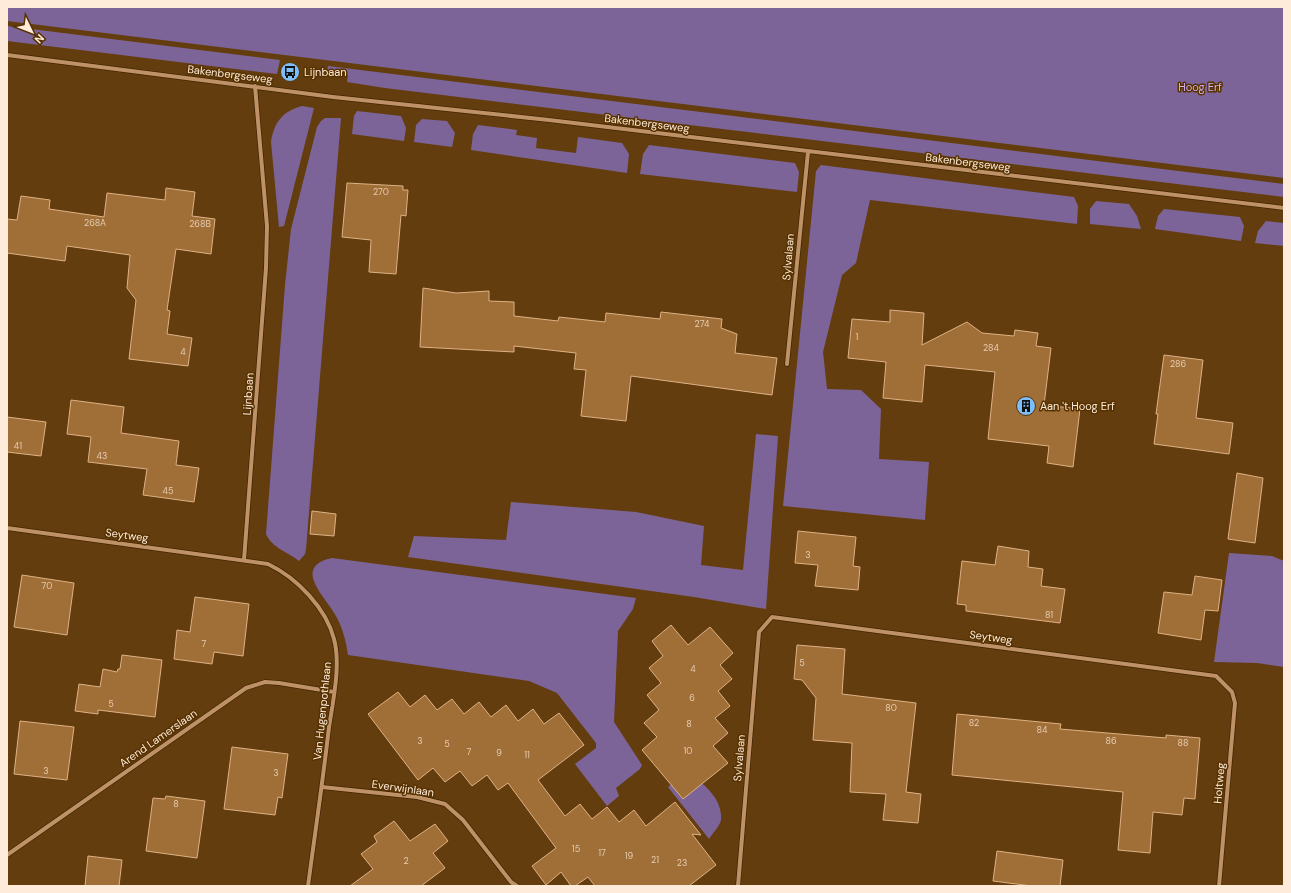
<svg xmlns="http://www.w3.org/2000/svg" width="1291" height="893" font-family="'DM Sans',sans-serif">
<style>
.green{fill:#7d6498}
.building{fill:#a06e37;stroke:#dfb285}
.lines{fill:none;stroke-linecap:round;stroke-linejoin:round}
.street-casing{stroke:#422502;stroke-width:5.5}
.street{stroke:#be9266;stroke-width:4}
.labels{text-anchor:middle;stroke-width:3;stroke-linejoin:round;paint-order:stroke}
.number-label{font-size:9px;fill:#e6ccb0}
.poi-label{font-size:11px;fill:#feebd9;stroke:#573200;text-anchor:start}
.street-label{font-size:11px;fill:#feebd9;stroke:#573200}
.park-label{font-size:11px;fill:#d3b1f6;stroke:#573200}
</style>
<rect width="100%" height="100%" fill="#633d0e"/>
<path class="green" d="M 7,7 L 1284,7 L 1284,178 L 7,21 Z
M 7,26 L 280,60 L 277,74 L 7,41 Z
M 328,66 L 1284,184 L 1284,197 L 385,88 L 347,82 L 348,75 L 327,72 Z
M 302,106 L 314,108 L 284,226 L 279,227 L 271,142 C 274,122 283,111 302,106 Z
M 357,111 L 401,116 L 406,128 L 404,141 L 352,134 L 354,116 Z
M 325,118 L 341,118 L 306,549 L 305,554 L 299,561 C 288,552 272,548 266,534 L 285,285 L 291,229 L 317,127 L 321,121 Z
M 422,119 L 447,121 L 455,133 L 452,147 L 414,142 L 416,125 Z
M 478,125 L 517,130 L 516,135 L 537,138 L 536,148 L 576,153 L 578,137 L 622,143 L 629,154 L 627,173 L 471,150 L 473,134 Z
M 649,145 L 795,163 L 799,172 L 797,192 L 640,174 L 643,154 Z
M 821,165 L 1074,197 L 1078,206 L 1077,224 L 870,200 L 856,263 L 842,275 L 823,352 L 827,389 L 861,390 L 881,409 L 879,459 L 929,462 L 925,520 L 783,506 L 816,171 Z
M 1096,201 L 1129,204 L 1137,216 L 1141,229 L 1090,224 L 1090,209 Z
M 1164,209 L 1240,217 L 1244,226 L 1241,241 L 1155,229 L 1158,216 Z
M 1266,221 L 1284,223 L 1284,246 L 1255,243 L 1258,231 Z
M 756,434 L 778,436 L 766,609 L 694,597 L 408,557 L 414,536 L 506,540 L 511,502 L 636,512 L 704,526 L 701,565 L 743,570 Z
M 1229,553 L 1272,556 L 1284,561 L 1284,667 L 1257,663 L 1214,662 Z
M 332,558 L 636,598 L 633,609 L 618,631 L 614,722 L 642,765 L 640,769 L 616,788 L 619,796 L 607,806 L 575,764 L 596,748 L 596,743 L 557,693 L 529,681 L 348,655 C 346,641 343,629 336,616 C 326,597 291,567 332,558 Z
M 686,772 C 703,782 723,799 721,820 C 720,826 712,834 709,839 L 668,787 Z"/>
<path class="building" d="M 347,183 L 403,186 L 403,190 L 408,190 L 406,216 L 401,215 L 396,274 L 369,272 L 371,240 L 342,237 Z
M 166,188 L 195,192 L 192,216 L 215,219 L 211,254 L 176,249 L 167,310 L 170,311 L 167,334 L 192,338 L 188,366 L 129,359 L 136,300 L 127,288 L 130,255 L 67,246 L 65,261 L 7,253 L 7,219 L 17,220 L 21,196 L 50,200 L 49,209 L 104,217 L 107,193 L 165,200 Z
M 423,288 L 456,293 L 489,291 L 489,301 L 514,302 L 514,316 L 558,321 L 559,317 L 605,322 L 606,313 L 660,319 L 661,312 L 722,319 L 721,328 L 737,334 L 735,353 L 777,358 L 772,395 L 631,376 L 626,421 L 581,416 L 586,370 L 574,369 L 576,353 L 514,346 L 514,352 L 420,347 Z
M 890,310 L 924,313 L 922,345 L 967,322 L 982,333 L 1014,336 L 1015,330 L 1038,333 L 1036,346 L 1051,348 L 1044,405 L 1080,409 L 1073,467 L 1047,463 L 1049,446 L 988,439 L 995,372 L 925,365 L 922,402 L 883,398 L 886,362 L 848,358 L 852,319 L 890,322 Z
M 1164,355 L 1203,360 L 1196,418 L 1233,423 L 1229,454 L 1154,444 L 1158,414 L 1156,414 Z
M 71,400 L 124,407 L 121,433 L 179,441 L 176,465 L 199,468 L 194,502 L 143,495 L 147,469 L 88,462 L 91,437 L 67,434 Z
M 7,417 L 46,422 L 41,456 L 7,452 Z
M 1237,473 L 1263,478 L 1255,543 L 1228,539 Z
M 312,511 L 336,514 L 334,536 L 310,534 Z
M 798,531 L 856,537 L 853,566 L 860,567 L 858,590 L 815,586 L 818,565 L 795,563 Z
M 998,546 L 1029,551 L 1028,567 L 1043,569 L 1041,586 L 1065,589 L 1060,623 L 966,611 L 966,605 L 957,604 L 962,561 L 995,565 Z
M 22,575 L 74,583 L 67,635 L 14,627 Z
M 1195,576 L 1222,580 L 1218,611 L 1205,610 L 1201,640 L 1158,633 L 1164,592 L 1192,595 Z
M 195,597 L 249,604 L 243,656 L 214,652 L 212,664 L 174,659 L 177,630 L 190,632 Z
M 671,625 L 688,645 L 710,627 L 733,653 L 720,665 L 732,679 L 718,691 L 730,706 L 715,718 L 728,733 L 713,746 L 728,763 L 683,799 L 642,750 L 657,737 L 644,723 L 659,710 L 647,695 L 661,683 L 649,668 L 663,656 L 652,641 Z
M 797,645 L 845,649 L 842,694 L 916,703 L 906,792 L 921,794 L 918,823 L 883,820 L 886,794 L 850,792 L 852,743 L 813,740 L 816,698 L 802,680 L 794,679 Z
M 122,655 L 162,660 L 155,717 L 98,710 L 98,714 L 75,711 L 79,684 L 100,687 L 103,669 L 117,672 L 118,669 L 120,669 Z
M 398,692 L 410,707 L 425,695 L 437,710 L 452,699 L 464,714 L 479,702 L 491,717 L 506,705 L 518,721 L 533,709 L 544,724 L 559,713 L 584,745 L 538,780 L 565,816 L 580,804 L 592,819 L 607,807 L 619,822 L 634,810 L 646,826 L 675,802 L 701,835 L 692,834 L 716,865 L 689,886 L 595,886 L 588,877 L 575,886 L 571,886 L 561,872 L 546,885 L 532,866 L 556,848 L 508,783 L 498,790 L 487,775 L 472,786 L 460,771 L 445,782 L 433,768 L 418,780 L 368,714 Z
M 957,714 L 1061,724 L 1060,729 L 1166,738 L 1166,735 L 1200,738 L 1195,799 L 1184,798 L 1182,815 L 1153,812 L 1150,853 L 1118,850 L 1123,792 L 952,775 Z
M 20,721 L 74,727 L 67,780 L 14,774 Z
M 232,747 L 288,754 L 282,798 L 278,797 L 275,815 L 224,809 Z
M 166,796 L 205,801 L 197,858 L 146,851 L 153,798 L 165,799 Z
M 394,821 L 410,841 L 435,824 L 448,841 L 433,853 L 445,868 L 421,886 L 350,886 L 373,869 L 361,854 L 377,842 L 374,836 Z
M 997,851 L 1063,860 L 1060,886 L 1032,886 L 993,881 Z
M 88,856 L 122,860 L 119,886 L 85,886 Z"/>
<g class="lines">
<defs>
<path id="street" d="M 7,55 L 333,97 L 549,120 L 1284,208
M 787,364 L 808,152
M 7,528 L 268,564 C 297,578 326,608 334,639 C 341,665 333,701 329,727 C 323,780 315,833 308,886
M 244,560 L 266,268 L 267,226 L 255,86
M 322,787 L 417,797 L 445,804 L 463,820 L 511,882 L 517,886
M 7,855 L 246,688 L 265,682 L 279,683 L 334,692
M 738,886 L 759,632 L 772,617 L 1216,676 L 1232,692 L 1235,703 L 1219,886"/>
</defs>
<use href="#street" class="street-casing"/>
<use href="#street" class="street"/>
</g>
<defs>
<symbol id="bus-disc" viewBox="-11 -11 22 22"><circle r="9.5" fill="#7cbef9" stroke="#573200"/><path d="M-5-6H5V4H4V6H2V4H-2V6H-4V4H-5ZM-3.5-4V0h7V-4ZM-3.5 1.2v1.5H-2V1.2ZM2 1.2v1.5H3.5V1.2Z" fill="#111"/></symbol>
<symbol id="building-disc" viewBox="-11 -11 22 22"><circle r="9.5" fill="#7cbef9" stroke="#573200"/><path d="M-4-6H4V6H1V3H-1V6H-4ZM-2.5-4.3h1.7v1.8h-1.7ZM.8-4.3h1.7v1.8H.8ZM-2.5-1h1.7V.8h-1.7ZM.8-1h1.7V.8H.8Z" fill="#111"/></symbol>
</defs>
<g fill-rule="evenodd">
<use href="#bus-disc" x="279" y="61" width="22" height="22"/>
<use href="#building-disc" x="1015" y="395" width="22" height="22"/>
</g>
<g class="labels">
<g class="number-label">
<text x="381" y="195">270</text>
<text x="95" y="226">268A</text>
<text x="200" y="227">268B</text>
<text x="702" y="327">274</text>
<text x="857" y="340">1</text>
<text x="991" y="351">284</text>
<text x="183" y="355">4</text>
<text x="1178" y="367">286</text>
<text x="18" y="449">41</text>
<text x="102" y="459">43</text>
<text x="168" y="494">45</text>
<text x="808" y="558">3</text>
<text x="47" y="589">70</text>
<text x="1049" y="618">81</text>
<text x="204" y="647">7</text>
<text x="802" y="666">5</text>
<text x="693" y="672">4</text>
<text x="692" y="701">6</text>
<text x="111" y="707">5</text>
<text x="891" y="711">80</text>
<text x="974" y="726">82</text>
<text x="689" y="727">8</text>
<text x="1042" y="733">84</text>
<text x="420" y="744">3</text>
<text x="1111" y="744">86</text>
<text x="1183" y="746">88</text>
<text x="447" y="747">5</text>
<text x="688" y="754">10</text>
<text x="469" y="755">7</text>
<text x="499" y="756">9</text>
<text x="527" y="758">11</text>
<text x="46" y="774">3</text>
<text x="276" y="776">3</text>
<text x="176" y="807">8</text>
<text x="576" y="852">15</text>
<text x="602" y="856">17</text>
<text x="629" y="859">19</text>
<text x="655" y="863">21</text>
<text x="406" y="864">2</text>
<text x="682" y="866">23</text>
</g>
<g class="poi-label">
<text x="304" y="76">Lijnbaan</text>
<text x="1040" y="410">Aan 't Hoog Erf</text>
</g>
<g class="street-label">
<text transform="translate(230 74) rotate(7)" y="4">Bakenbergseweg</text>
<text transform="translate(647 123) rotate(7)" y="4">Bakenbergseweg</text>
<text transform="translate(968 162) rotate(7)" y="4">Bakenbergseweg</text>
<text transform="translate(788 257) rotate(-85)" y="4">Sylvalaan</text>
<text transform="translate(248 394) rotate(-86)" y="4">Lijnbaan</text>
<text transform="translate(127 535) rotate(8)" y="4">Seytweg</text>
<text transform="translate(991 637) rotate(8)" y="4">Seytweg</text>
<text transform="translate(322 711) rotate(-84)" y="4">Van Hugenpothlaan</text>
<text transform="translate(158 738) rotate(-35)" y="4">Arend Lamerslaan</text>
<text transform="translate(739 758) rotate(-85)" y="4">Sylvalaan</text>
<text transform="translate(1219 783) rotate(-85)" y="4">Holtweg</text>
<text transform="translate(403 788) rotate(8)" y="4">Everwijnlaan</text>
</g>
<g class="park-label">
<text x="1200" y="91">Hoog Erf</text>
</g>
</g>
<rect width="1291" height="893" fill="none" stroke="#feebd9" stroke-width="16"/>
<g transform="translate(32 32) rotate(133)" stroke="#573200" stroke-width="3" paint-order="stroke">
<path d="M0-3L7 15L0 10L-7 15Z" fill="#feebd9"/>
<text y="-6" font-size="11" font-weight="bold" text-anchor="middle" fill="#feebd9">N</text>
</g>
</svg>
